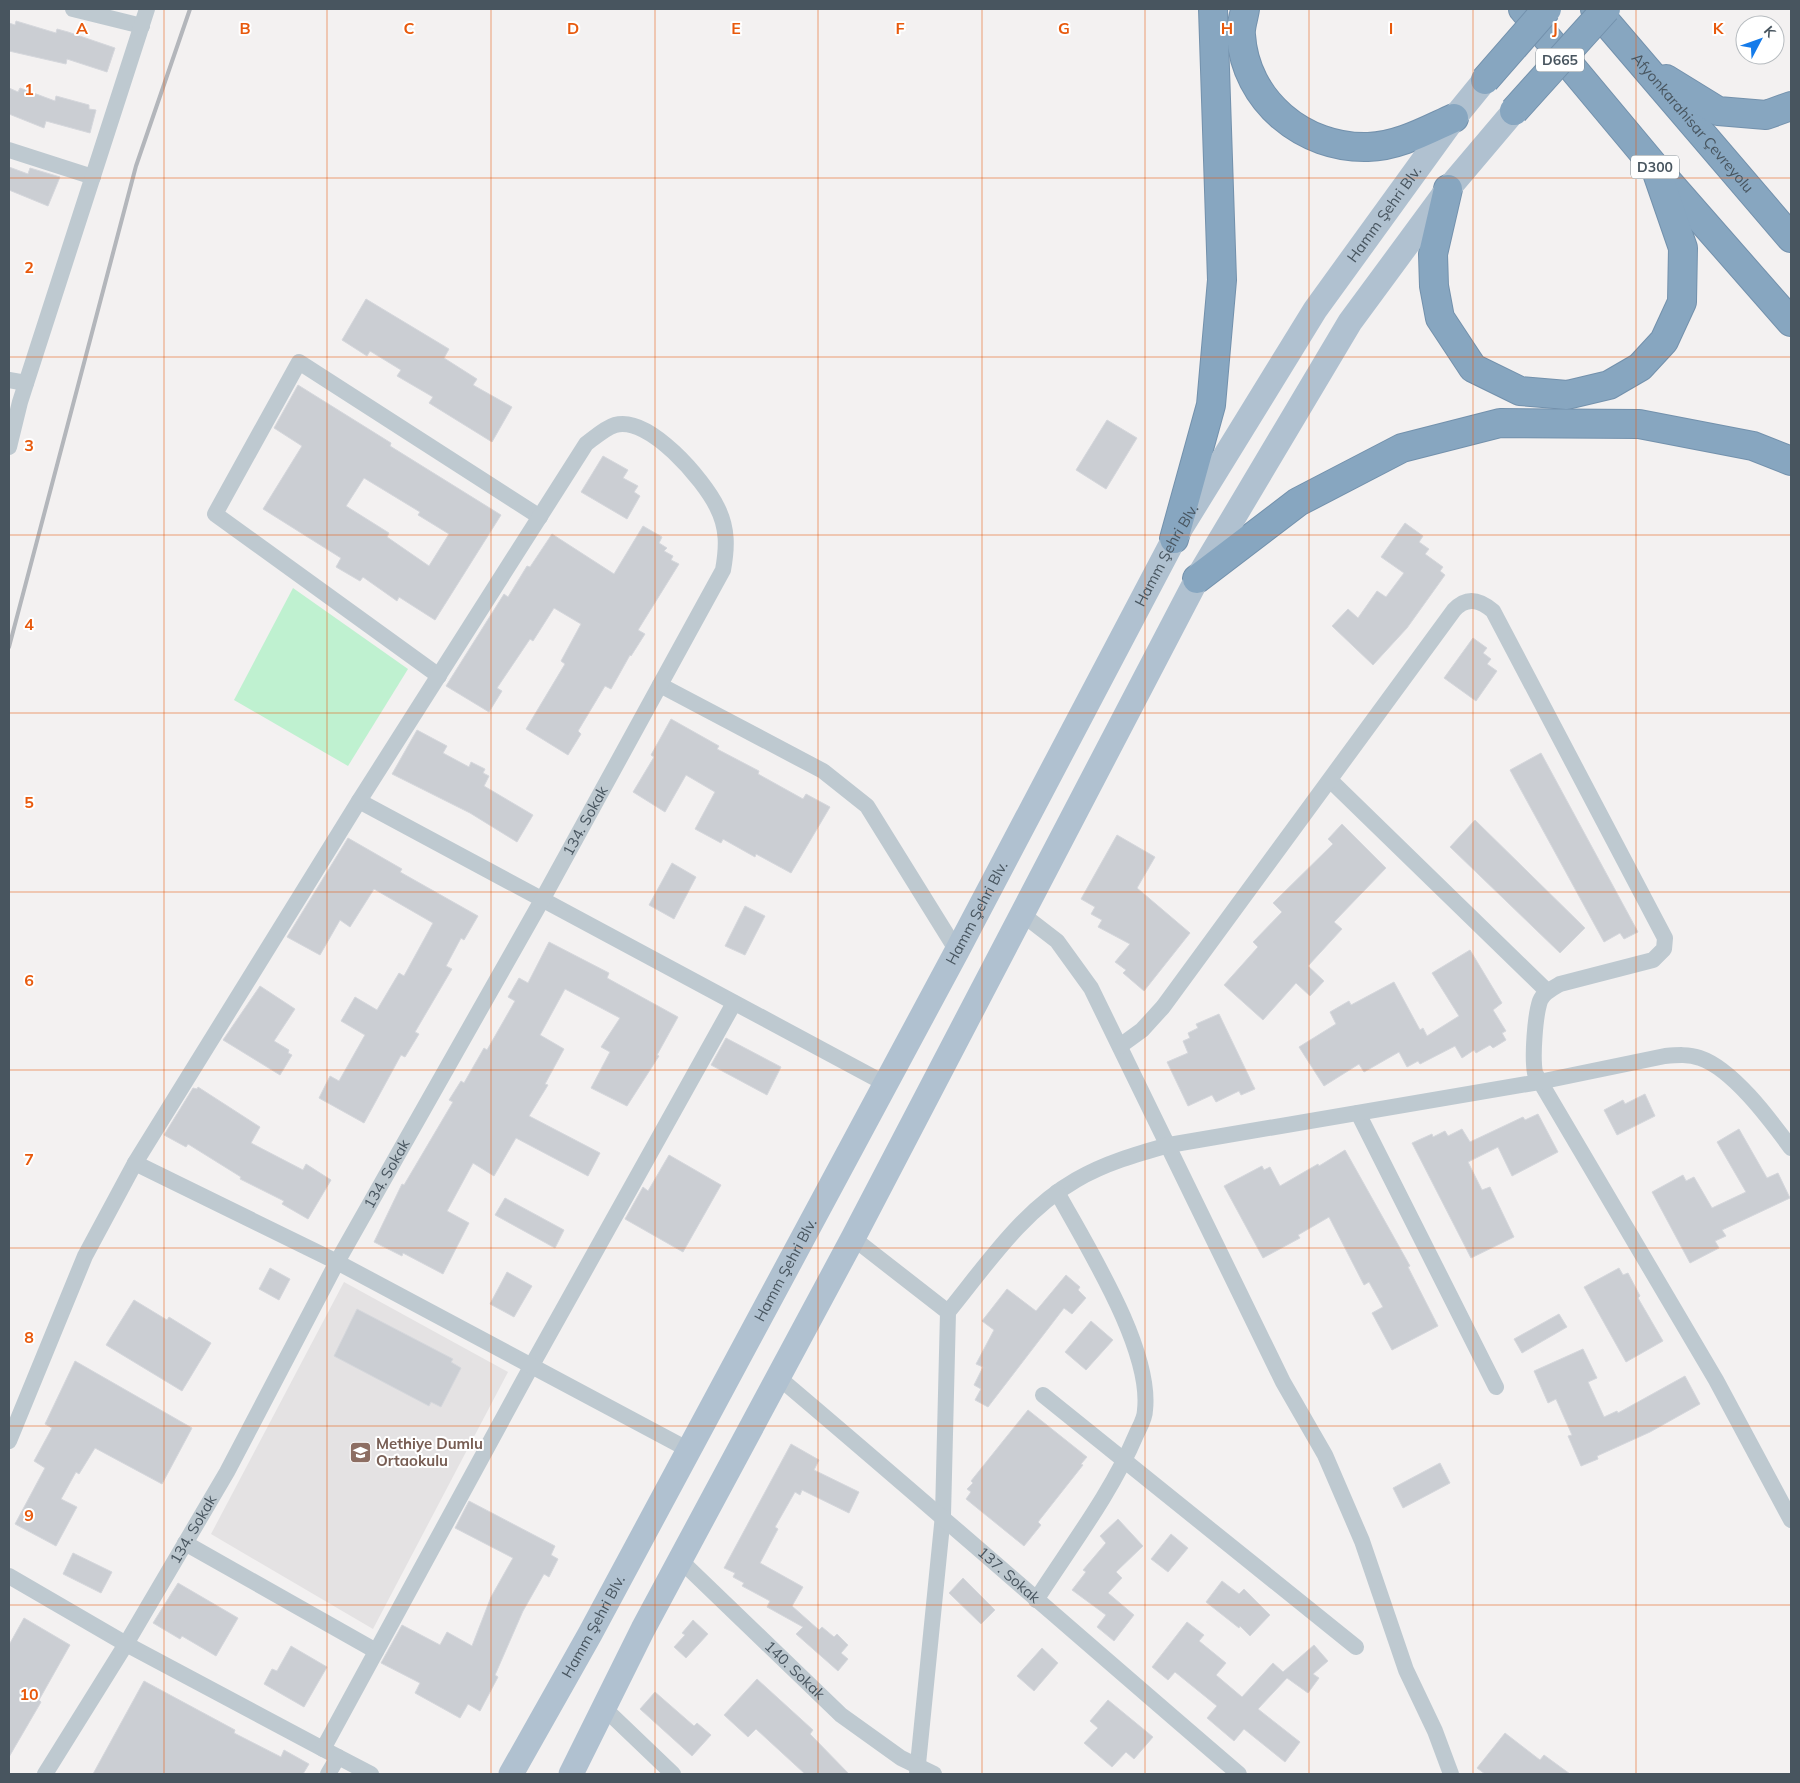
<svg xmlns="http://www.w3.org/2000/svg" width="1800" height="1783" font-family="Mulish,sans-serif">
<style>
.education{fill:#e4e2e3}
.green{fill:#bff1d0}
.building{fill:#cbced3;stroke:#d5d7dc;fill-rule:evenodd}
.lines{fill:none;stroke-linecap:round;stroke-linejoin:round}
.highway-casing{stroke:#7391ac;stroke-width:30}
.street{stroke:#bec9d0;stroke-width:16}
.primary{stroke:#b0c1d0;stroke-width:25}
.highway{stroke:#87a6c0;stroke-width:28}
.rail{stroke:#b3b6bb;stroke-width:4}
.highway-bridge-casing{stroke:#7391ac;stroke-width:30;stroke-linecap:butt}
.highway-bridge{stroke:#87a6c0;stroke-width:28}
.grid{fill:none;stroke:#e8590c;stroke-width:1;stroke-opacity:0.55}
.labels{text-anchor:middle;stroke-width:4;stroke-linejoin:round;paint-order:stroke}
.shield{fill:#fff;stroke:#7f888f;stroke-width:1}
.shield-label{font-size:14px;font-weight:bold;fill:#48555f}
.street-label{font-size:15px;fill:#48555f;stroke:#fff}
.education-label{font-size:15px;font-weight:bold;fill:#785e54;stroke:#fff;text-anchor:start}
.grid-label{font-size:16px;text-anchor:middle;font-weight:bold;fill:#e8590c;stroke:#fff;stroke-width:4;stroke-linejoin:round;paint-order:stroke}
</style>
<rect width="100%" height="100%" fill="#f3f1f1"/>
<path class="education" d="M 344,1282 L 508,1372 L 373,1629 L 211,1534 Z"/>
<path class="green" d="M 293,588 L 408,669 L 348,766 L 234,700 Z"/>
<path class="building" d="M 16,21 L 56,33 L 57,29 L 68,32 L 115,48 L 107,72 L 67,59 L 66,64 L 9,51 L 9,23 L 15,25 Z
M 9,88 L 18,92 L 20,88 L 55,101 L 56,96 L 89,105 L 89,109 L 96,110 L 90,133 L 46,121 L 44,128 L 9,114 Z
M 9,167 L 28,174 L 30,168 L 60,177 L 48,206 L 9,190 Z
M 366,299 L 449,349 L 444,358 L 477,379 L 473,385 L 512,407 L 492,442 L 429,403 L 433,397 L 397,376 L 401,370 L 370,351 L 367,356 L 342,340 Z
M 298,385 L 391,443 L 390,446 L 501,515 L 435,620 L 399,597 L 397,601 L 363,577 L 360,581 L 336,567 L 341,558 L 263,509 L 302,446 L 274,428 ZM 364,478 L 420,512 L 418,515 L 449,534 L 429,566 L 387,537 L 389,533 L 346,506 Z
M 1107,420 L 1137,438 L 1106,489 L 1076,470 Z
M 603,456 L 628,470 L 623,478 L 638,486 L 634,492 L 640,496 L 627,519 L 581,492 Z
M 1405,523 L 1423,536 L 1419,542 L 1429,549 L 1425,554 L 1443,567 L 1440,571 L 1445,575 L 1407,628 L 1373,665 L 1332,626 L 1348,609 L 1358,618 L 1377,591 L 1386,597 L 1404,573 L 1381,557 Z
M 643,526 L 662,537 L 659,543 L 667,548 L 664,551 L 673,556 L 671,560 L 679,564 L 638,630 L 645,634 L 631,656 L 630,655 L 611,689 L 605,686 L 578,731 L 581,734 L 568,755 L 526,729 L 565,664 L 561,661 L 581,624 L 554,608 L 533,641 L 530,639 L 497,688 L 502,691 L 489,712 L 446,686 L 504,594 L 508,597 L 527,566 L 530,567 L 552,534 L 614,574 Z
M 1473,638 L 1487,648 L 1483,653 L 1491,659 L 1487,664 L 1497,671 L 1476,701 L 1444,678 Z
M 671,719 L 719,746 L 717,749 L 759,771 L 758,774 L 803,799 L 806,794 L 830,807 L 791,873 L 756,854 L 755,857 L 723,839 L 721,843 L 695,829 L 715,792 L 686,775 L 665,812 L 633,792 L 654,757 L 651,755 Z
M 417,730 L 447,746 L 443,753 L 469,767 L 471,762 L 485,769 L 483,773 L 489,776 L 484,786 L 533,815 L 517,842 L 470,813 L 392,774 Z
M 1541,753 L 1638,932 L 1624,939 L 1620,933 L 1604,942 L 1510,770 Z
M 1475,820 L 1585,928 L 1560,953 L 1450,847 Z
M 1342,824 L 1386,868 L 1334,922 L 1342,929 L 1308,966 L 1324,981 L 1310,996 L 1296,983 L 1263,1020 L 1224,985 L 1258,947 L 1253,942 L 1282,912 L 1273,903 L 1333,844 L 1328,839 Z
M 1117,835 L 1155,857 L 1137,888 L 1190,933 L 1144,991 L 1123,973 L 1126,970 L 1115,962 L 1130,944 L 1098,927 L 1102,920 L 1091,914 L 1095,907 L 1081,899 Z
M 348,838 L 402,869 L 400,872 L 478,916 L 464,940 L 461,938 L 446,966 L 452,969 L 415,1032 L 419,1034 L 405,1057 L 401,1055 L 364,1123 L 319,1098 L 330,1076 L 339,1081 L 365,1035 L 341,1021 L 355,997 L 377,1010 L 399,973 L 404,976 L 433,923 L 374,889 L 350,927 L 340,920 L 320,955 L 287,937 Z
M 672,863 L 696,877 L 674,919 L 649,905 Z
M 745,906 L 765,916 L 745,955 L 725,946 Z
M 549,942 L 609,973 L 607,978 L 678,1017 L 657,1055 L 659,1056 L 627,1106 L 591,1088 L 610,1052 L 601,1047 L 620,1018 L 565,989 L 540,1035 L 564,1049 L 545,1084 L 548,1085 L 529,1116 L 600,1153 L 588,1176 L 516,1138 L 494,1176 L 473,1163 L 447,1211 L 469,1223 L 443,1274 L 403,1253 L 402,1256 L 374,1242 L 402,1184 L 404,1185 L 453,1102 L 449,1100 L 461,1081 L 464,1083 L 484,1048 L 487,1050 L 515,1001 L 508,997 L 519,978 L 528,983 Z
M 1470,950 L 1502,1003 L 1493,1010 L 1506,1031 L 1502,1033 L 1506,1040 L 1493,1048 L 1490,1045 L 1476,1053 L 1474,1050 L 1462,1058 L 1455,1046 L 1420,1064 L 1418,1061 L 1407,1067 L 1399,1052 L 1364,1072 L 1359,1064 L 1324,1086 L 1299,1047 L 1336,1024 L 1330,1012 L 1349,1001 L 1351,1005 L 1394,982 L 1420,1030 L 1423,1028 L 1427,1036 L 1459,1016 L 1432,973 Z
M 260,986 L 295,1009 L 274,1041 L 289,1050 L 288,1053 L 292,1055 L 280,1075 L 223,1040 Z
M 1219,1014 L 1255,1089 L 1241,1095 L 1239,1091 L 1216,1102 L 1212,1095 L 1188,1106 L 1167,1062 L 1188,1053 L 1183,1041 L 1190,1038 L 1188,1033 L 1198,1028 L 1196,1024 Z
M 726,1038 L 781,1067 L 767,1095 L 711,1065 Z
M 198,1087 L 260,1127 L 251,1143 L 303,1170 L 306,1164 L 331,1180 L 308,1219 L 282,1204 L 284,1201 L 240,1179 L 241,1177 L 188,1144 L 186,1147 L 164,1135 L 193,1088 L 197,1089 Z
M 1645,1094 L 1655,1116 L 1617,1135 L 1604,1110 L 1623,1100 L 1625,1104 Z
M 1538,1114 L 1558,1152 L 1512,1176 L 1498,1147 L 1468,1162 L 1482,1190 L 1490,1187 L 1514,1237 L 1471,1258 L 1412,1143 L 1432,1134 L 1433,1137 L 1445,1131 L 1448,1136 L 1462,1129 L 1470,1142 L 1523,1117 L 1525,1120 Z
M 1739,1129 L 1767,1178 L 1778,1173 L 1790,1198 L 1722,1230 L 1726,1236 L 1715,1241 L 1719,1248 L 1690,1263 L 1652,1192 L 1683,1175 L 1686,1181 L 1694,1177 L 1712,1208 L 1746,1192 L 1717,1142 Z
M 1345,1150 L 1410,1266 L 1408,1267 L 1438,1326 L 1392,1350 L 1372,1313 L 1383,1307 L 1369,1282 L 1364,1285 L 1329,1217 L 1298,1235 L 1300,1238 L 1263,1258 L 1224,1186 L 1262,1166 L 1264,1170 L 1270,1167 L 1280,1186 L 1318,1164 L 1319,1166 Z
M 669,1155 L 721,1185 L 683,1252 L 625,1219 L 643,1187 L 648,1191 Z
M 505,1198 L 564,1230 L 555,1248 L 495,1215 Z
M 270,1268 L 290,1279 L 279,1300 L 259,1289 Z
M 1619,1268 L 1623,1275 L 1628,1273 L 1640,1296 L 1638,1298 L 1663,1341 L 1626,1362 L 1584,1287 Z
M 507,1272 L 532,1286 L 514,1317 L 490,1304 Z
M 1066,1275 L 1080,1287 L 1078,1290 L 1086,1298 L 1072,1314 L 1064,1308 L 988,1407 L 975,1400 L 981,1389 L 974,1385 L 983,1367 L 976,1364 L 994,1330 L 982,1321 L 1007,1289 L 1036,1311 Z
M 134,1300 L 167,1320 L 169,1317 L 211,1343 L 182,1391 L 106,1345 Z
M 357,1309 L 453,1359 L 451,1362 L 461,1368 L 441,1407 L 431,1402 L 429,1406 L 334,1356 Z
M 1559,1314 L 1567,1327 L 1522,1353 L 1514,1339 Z
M 1091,1321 L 1113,1340 L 1086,1370 L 1065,1352 Z
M 1583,1349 L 1597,1378 L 1588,1382 L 1604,1417 L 1617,1411 L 1618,1413 L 1685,1376 L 1700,1404 L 1650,1432 L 1597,1456 L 1598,1459 L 1581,1466 L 1568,1436 L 1572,1435 L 1556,1399 L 1548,1403 L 1534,1371 Z
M 75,1361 L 192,1428 L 162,1484 L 95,1448 L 79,1474 L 76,1472 L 61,1499 L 77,1507 L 56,1546 L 15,1524 L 45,1468 L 34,1461 L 52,1428 L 45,1424 Z
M 1028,1410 L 1087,1457 L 1081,1464 L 1083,1465 L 1038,1522 L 1041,1525 L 1024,1546 L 966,1499 L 971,1492 L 967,1489 L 973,1483 L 971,1481 Z
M 791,1444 L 819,1460 L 814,1470 L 859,1492 L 849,1513 L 802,1490 L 800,1495 L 795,1492 L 775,1527 L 778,1529 L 760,1563 L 803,1587 L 792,1606 L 819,1630 L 822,1627 L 834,1637 L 837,1634 L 848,1645 L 841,1653 L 848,1659 L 838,1671 L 796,1634 L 803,1627 L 767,1607 L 770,1601 L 742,1586 L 744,1583 L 733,1577 L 735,1573 L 724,1568 Z
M 1440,1463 L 1450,1483 L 1403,1508 L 1393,1488 Z
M 469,1501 L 555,1546 L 551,1555 L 558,1559 L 549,1577 L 544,1574 L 523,1611 L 495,1675 L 498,1677 L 480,1711 L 468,1704 L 460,1718 L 415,1693 L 420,1683 L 381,1663 L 402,1625 L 440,1645 L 447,1632 L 472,1646 L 491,1597 L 513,1558 L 455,1528 Z
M 1118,1519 L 1143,1546 L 1116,1572 L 1122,1578 L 1108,1593 L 1134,1615 L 1114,1641 L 1097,1627 L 1106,1615 L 1072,1590 L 1086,1572 L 1083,1570 L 1106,1543 L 1100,1536 Z
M 1171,1534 L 1188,1548 L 1168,1572 L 1151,1559 Z
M 73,1553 L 112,1572 L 101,1593 L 63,1574 Z
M 963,1578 L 995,1610 L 981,1624 L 949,1593 Z
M 1222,1581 L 1239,1594 L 1244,1589 L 1270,1615 L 1250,1636 L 1240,1626 L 1239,1628 L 1206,1602 Z
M 178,1583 L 238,1618 L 216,1656 L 182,1636 L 180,1639 L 153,1623 Z
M 24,1618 L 70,1645 L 39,1700 L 41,1702 L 9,1757 L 9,1645 Z
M 693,1620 L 708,1634 L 686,1658 L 674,1647 L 685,1635 L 682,1633 Z
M 1187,1622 L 1204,1635 L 1199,1641 L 1226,1663 L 1216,1675 L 1242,1697 L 1273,1663 L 1283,1672 L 1314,1645 L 1328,1661 L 1313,1674 L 1319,1678 L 1308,1693 L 1287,1678 L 1258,1709 L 1300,1742 L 1285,1762 L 1244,1729 L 1234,1741 L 1207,1718 L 1217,1706 L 1175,1672 L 1168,1680 L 1152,1667 Z
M 291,1646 L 327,1667 L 304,1707 L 264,1684 L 272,1669 L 277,1671 Z
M 1042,1648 L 1058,1663 L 1034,1691 L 1017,1676 Z
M 757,1679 L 813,1730 L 810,1734 L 849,1774 L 805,1774 L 756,1729 L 748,1737 L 724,1715 Z
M 144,1681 L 235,1730 L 234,1733 L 281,1757 L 284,1750 L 309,1764 L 303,1774 L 93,1774 Z
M 655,1692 L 694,1726 L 697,1723 L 711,1735 L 692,1756 L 640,1709 Z
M 1108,1700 L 1153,1737 L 1134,1759 L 1126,1752 L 1112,1767 L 1084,1743 L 1098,1728 L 1090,1721 Z
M 1505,1733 L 1540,1760 L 1544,1755 L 1570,1774 L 1485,1774 L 1477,1768 Z"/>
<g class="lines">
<defs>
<g id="highway">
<path d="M 1245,9 C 1244,17 1240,27 1241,35 C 1245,101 1304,149 1368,147 C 1399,146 1427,130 1454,118"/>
<path d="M 1523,9 L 1655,167 L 1791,322"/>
<path id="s5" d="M 1595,9 L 1791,238"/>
<path d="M 1666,79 L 1718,111 L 1766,115 L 1791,106"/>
<path d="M 1448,189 L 1433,254 L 1434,286 L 1440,318 L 1473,368 L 1520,391 L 1567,395 L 1609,385 L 1640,367 L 1664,341 L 1682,302 L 1683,248 L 1655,167"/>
<path d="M 1174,539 L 1211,405 L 1222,280 L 1213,9"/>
<path d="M 1197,579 L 1298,502 L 1402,448 L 1500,423 L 1639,424 L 1753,446 L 1791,461"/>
</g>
</defs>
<use href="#highway" class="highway-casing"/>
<g class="street">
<path d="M 73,9 L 142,26"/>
<path d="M 9,150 L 93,177"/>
<path d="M 9,380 L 26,383"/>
<path d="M 9,447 L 20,402 L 147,9"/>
<path d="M 439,676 L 215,514 L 299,362 L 540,517"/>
<path d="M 660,685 L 823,771 L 867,806 L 957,951"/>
<path d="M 1330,780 L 1547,991"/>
<path d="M 359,801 L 886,1084"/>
<path d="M 1022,914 L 1057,941 L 1091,988 L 1283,1382 L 1325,1455 L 1362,1541 L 1406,1670 L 1435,1731 L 1451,1774"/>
<path d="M 1120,1046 L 1142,1030 L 1163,1007 L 1454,610 C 1467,596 1480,600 1493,611 L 1665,938 L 1664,949 L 1653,960 L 1560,984 C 1553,988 1543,993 1540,1001 C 1535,1016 1532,1057 1535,1073 L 1716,1380 L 1791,1520"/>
<path d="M 1358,1113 L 1496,1387"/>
<path d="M 853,1238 L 948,1312 L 943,1515 L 917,1774"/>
<path d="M 948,1312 C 987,1264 1022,1211 1076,1180 C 1105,1163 1137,1154 1169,1145 L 1539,1082 L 1665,1056 C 1677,1055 1689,1054 1700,1058 C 1733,1069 1771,1121 1791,1148"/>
<path id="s1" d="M 778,1377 C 933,1508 1085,1642 1239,1774"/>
<path d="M 1043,1395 L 1356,1647"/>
<path d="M 9,1441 L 85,1256 L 135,1163"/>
<path d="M 185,1543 L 376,1651"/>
<path id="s2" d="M 680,1560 L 841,1715 L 901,1758 L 934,1774"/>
<path d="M 9,1576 L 126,1644 L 323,1749 L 532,1365 L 734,1003"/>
<path d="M 1036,1600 C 1070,1547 1112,1492 1136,1435 C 1139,1428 1145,1419 1145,1410 C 1152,1349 1087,1247 1057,1192"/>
<path d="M 604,1708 L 673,1774"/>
<path d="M 323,1749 L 371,1774"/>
<path id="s3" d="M 45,1774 L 126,1644 L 227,1472 L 337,1262 L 542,900 L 723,570 C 727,548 728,528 717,507 C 704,480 649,415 615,425 C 605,428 594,438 586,444 L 359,801 L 135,1163 L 333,1260 L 337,1262 L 689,1450"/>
<path d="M 328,1774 L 338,1757"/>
</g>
<g class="primary">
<path id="s4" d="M 511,1774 L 590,1634 L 957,951 L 1174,539 L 1315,310 L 1454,118 L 1485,80"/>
<path d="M 571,1774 L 643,1629 L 853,1238 L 1197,579 L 1350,322 L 1448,189 L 1514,111"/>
</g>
<use href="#highway" class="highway"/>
<path class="rail" d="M 9,647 L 136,166 L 190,9"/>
<defs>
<path id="highway-bridge" d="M 1485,80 L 1547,9
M 1514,111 L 1606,9"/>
</defs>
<use href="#highway-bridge" class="highway-bridge-casing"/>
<use href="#highway-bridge" class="highway-bridge"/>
</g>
<path class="grid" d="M 164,9 L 164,1774M 327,9 L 327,1774M 491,9 L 491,1774M 655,9 L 655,1774M 818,9 L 818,1774M 982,9 L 982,1774M 1145,9 L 1145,1774M 1309,9 L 1309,1774M 1473,9 L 1473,1774M 1636,9 L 1636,1774M 9,178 L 1791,178M 9,357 L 1791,357M 9,535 L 1791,535M 9,713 L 1791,713M 9,892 L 1791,892M 9,1070 L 1791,1070M 9,1248 L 1791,1248M 9,1426 L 1791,1426M 9,1605 L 1791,1605"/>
<defs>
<symbol id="school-square" viewBox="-11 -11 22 22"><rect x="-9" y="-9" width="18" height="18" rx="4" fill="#8d6e63" stroke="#fff"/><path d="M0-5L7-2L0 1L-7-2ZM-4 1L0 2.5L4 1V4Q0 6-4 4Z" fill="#fff"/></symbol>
</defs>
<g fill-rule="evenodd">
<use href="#school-square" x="348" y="1440" width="25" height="25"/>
</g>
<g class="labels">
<g class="shield">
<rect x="1536" y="48.5" width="48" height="23" rx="4"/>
<rect x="1631" y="155.5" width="48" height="23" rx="4"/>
</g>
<g class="shield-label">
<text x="1560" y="65">D665</text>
<text x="1655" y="172">D300</text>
</g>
<g class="street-label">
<text dy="5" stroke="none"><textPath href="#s5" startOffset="150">Afyonkarahisar Çevreyolu</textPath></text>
<text dy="5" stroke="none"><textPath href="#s4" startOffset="1789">Hamm Şehri Blv.</textPath></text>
<text dy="5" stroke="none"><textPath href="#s4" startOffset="1384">Hamm Şehri Blv.</textPath></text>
<text dy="5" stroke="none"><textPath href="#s3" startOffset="1096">134. Sokak</textPath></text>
<text dy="5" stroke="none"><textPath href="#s4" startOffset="979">Hamm Şehri Blv.</textPath></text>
<text dy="5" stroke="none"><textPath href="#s3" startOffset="691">134. Sokak</textPath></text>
<text dy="5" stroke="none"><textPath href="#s4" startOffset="574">Hamm Şehri Blv.</textPath></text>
<text dy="5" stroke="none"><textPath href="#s3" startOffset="286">134. Sokak</textPath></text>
<text dy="5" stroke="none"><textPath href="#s1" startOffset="304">137. Sokak</textPath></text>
<text dy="5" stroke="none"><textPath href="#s4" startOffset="169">Hamm Şehri Blv.</textPath></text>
<text dy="5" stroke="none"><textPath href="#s2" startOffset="159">140. Sokak</textPath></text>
</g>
<g class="education-label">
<text x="376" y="1449">Methiye Dumlu<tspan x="376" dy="17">Ortaokulu</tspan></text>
</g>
</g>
<g class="grid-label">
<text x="82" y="34">A</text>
<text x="245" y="34">B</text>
<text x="409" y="34">C</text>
<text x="573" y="34">D</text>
<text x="736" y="34">E</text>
<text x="900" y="34">F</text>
<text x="1064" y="34">G</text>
<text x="1227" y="34">H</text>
<text x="1391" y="34">I</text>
<text x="1555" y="34">J</text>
<text x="1718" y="34">K</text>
<text x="29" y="95">1</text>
<text x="29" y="273">2</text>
<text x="29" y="451">3</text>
<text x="29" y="630">4</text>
<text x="29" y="808">5</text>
<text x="29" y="986">6</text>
<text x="29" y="1165">7</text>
<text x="29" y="1343">8</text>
<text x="29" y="1521">9</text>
<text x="29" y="1700">10</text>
</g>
<rect width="1800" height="1783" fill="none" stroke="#48555f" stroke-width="20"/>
<g transform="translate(1760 40) rotate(49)"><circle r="24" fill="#ffffff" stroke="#b6bbbf"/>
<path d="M0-4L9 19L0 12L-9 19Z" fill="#147bea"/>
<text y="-8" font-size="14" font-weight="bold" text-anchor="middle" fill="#48555f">K</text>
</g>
</svg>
